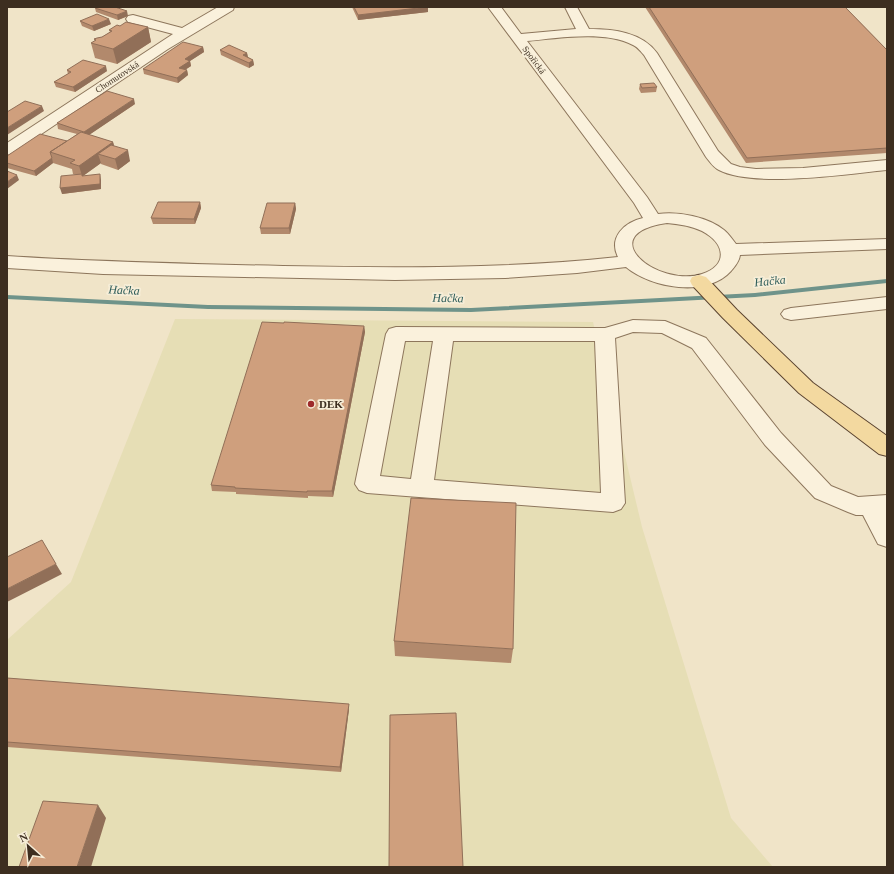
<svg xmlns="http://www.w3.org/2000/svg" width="894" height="874" font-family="'Times New Roman',serif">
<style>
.farmland{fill:#e6deb5}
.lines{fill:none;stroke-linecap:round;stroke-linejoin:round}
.stream{fill:#6f938a;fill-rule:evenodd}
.minor-casing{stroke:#8d765c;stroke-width:2}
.major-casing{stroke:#5b4430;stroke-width:2}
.minor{fill:#faf1dc;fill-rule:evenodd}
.major{fill:#f3d9a0;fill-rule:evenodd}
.wall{fill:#b2896c}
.shaded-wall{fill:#916f58}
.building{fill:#cf9f7d;stroke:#916f58}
.poi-dot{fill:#9e2a2b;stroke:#f7eed8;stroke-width:1.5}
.labels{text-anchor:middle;stroke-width:3.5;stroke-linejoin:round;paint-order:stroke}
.far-street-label{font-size:9px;fill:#3d2e20;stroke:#f7eed8}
.poi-label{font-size:11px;font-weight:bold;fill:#3d2e20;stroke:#f7eed8;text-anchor:start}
.water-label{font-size:12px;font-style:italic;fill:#2f5d5a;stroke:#f7eed8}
</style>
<rect width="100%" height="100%" fill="#f0e4c8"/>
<path class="farmland" d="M 175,319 L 593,322 L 642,527 L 731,818 L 773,867 L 7,867 L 7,640 L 71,582 Z"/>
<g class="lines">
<path class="stream" d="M 887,279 L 887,283 L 755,297 L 471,312 L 208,309 L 7,299 L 7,295 L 208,305 L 471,308 L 755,293 Z"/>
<defs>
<path id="minor" d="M 218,7 L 234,7 L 233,10 L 168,49 L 13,153 L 7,155 L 7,143 L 173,34 L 128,22 L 126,19 L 128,16 L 133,15 L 182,28 Z
M 488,7 L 501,7 L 521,34 L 576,29 L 565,7 L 577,7 L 589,29 C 613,29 642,32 657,53 L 718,151 L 731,164 L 740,167 L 756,169 L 803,168 L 887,160 L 887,170 C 847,174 754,188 719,170 C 714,168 710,162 706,157 L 644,55 C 641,52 638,47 633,45 C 605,30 558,38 527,41 L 647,197 L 658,214 C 678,211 708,217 724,230 C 729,234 732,239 736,244 L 887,239 L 887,249 L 740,255 C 739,262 735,266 731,271 C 707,298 651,288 626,267 L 577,273 L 505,278 L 395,280 L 103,274 L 7,268 L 7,256 C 99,262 191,264 283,266 C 395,268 507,269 618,257 C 608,237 625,222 643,218 L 634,203 ZM 667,223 C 679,224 691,226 702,231 C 725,243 729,265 702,274 C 657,288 591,234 667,223 Z
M 887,297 L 887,309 L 791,320 L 784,318 L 781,314 L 784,310 L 791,308 Z
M 633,320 L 665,321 L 706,338 L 781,433 L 831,486 L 858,497 L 887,495 L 887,547 L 878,544 L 863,515 L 856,515 L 848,512 L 815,498 L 765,445 L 692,348 L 662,333 L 633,332 L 615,338 L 625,503 L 621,509 L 613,512 L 367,493 L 359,490 L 355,484 L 386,334 L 389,329 L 396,327 L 589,328 L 605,328 ZM 405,341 L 433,341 L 411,479 L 380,476 ZM 453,341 L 595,341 L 601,493 L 434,480 Z"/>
<path id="major" d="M 699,275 L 706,277 L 737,310 L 813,383 L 887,436 L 887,456 L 879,454 L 799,393 L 723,318 L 692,285 L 690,281 L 692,277 Z"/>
</defs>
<use href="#minor" class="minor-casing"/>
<use href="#major" class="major-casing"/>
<use href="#minor" class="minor"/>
<use href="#major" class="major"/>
</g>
<path class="wall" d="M 352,7 L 428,7 L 428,12 L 358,20 Z
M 645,7 L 845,7 L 887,50 L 887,153 L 746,163 Z
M 95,8 L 128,16 L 118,20 L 96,12 Z
M 80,21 L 111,24 L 94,31 L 82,26 Z
M 120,26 L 148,27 L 151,42 L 117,64 L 95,58 L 91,43 L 95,41 L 94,39 L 102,37 L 110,32 L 109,30 Z
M 203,47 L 204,52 L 190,61 L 191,66 L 185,70 L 187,70 L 188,75 L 178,83 L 144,74 L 143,69 Z
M 220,50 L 247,53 L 248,57 L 253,60 L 254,65 L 249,68 L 221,55 Z
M 67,70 L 107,71 L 75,92 L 56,87 L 54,82 L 68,74 Z
M 640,84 L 657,87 L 656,92 L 641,93 L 639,89 Z
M 135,104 L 89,135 L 113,142 L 114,146 L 130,161 L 118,170 L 101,164 L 101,163 L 83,176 L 101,180 L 101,189 L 62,194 L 76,175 L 73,174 L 72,169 L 53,163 L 36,176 L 7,168 L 7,156 L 67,141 L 77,134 L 58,129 L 57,123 Z
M 200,202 L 201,208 L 195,224 L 153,224 L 151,218 Z
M 295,203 L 296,209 L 290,234 L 261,234 L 260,228 Z
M 364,326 L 365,332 L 333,497 L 308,496 L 308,498 L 236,494 L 236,492 L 212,491 L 211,485 Z
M 394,641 L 513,649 L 511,663 L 395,656 Z
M 7,678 L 349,709 L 341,772 L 7,747 Z"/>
<path class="shaded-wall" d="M 428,7 L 428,12 L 358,20 L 358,15 Z
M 127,11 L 128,16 L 118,20 L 117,15 Z
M 109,19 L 111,24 L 94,31 L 92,26 Z
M 148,27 L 151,42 L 117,64 L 113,49 Z
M 203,47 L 204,52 L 190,61 L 191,66 L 180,73 L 179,68 L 185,59 Z
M 247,53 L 248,58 L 243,55 Z
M 253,60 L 254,65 L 249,68 L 249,63 Z
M 106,66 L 107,71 L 75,92 L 73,87 Z
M 187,70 L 188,75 L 178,83 L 177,78 Z
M 134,99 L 135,104 L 86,137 L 84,132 Z
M 42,106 L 44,111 L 7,135 L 7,128 Z
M 113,142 L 116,152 L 98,154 L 101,163 L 83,176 L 84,182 L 79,166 Z
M 128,150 L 130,161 L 118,170 L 115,159 Z
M 52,158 L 53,163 L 36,176 L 34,171 Z
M 100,174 L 101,180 L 101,189 L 62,194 L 60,188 Z
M 17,175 L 19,180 L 7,189 L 7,182 Z
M 200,202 L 201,208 L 195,224 L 194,219 Z
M 295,203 L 296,209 L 290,234 L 289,228 Z
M 364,326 L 365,332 L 333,497 L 332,491 Z
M 56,564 L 62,574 L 7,602 L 7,589 Z
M 349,704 L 349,709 L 341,772 L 340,767 Z
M 98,805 L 106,818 L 91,867 L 77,867 Z"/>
<path class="building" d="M 96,7 L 115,7 L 127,11 L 117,15 L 95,8 Z
M 354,7 L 427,7 L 358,15 Z
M 649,7 L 845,7 L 887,50 L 887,148 L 747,158 Z
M 97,14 L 109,19 L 92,26 L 80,21 Z
M 126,22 L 148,27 L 113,49 L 91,43 L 96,40 L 94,39 L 97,38 L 102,37 L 112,31 L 109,30 L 117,25 L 120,26 Z
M 183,42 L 203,47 L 185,59 L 190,61 L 179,68 L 187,70 L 177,78 L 143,69 Z
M 229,45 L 247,53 L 243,55 L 253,60 L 249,63 L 220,50 Z
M 83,60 L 106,66 L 73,87 L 54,82 L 71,72 L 67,70 Z
M 654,83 L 657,87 L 642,88 L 640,84 Z
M 107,91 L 134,99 L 84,132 L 57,123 Z
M 25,101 L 42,106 L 7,128 L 7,112 Z
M 81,132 L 113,142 L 79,166 L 70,163 L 75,160 L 50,152 Z
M 40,134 L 67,141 L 50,152 L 52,158 L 34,171 L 7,163 L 7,156 Z
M 111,145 L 128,150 L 115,159 L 98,154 Z
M 7,171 L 17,175 L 7,182 Z
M 82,174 L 82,176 L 100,174 L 100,184 L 60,188 L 61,176 Z
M 158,202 L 200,202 L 194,219 L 151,218 Z
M 267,203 L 295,203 L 289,228 L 260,228 Z
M 262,322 L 284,323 L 284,322 L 364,326 L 332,491 L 307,491 L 307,492 L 235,488 L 235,487 L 211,485 Z
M 411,498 L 516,503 L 513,649 L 394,641 Z
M 42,540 L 56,564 L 7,589 L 7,557 Z
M 7,678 L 349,704 L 340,767 L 7,742 Z
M 456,713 L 463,867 L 389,867 L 390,715 Z
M 43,801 L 98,805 L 77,867 L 19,867 Z"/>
<circle class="poi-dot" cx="311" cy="404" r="4"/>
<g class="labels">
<g class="far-street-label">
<text transform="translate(534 60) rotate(53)" y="3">Spořická</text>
<text transform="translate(117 77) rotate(-33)" y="3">Chomutovská</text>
</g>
<g class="poi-label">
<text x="319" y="408">DEK</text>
</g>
<g class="water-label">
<text transform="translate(770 281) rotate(-6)" y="4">Hačka</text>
<text transform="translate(124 290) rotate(3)" y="4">Hačka</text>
<text transform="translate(448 298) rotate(1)" y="4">Hačka</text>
</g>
</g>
<rect width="894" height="874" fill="none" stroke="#3d2e20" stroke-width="16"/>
<g transform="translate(28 846) rotate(333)" stroke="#f7eed8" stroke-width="3" paint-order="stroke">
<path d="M0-3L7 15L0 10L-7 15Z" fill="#3d2e20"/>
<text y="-6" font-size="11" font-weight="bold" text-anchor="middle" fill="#3d2e20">N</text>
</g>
</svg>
